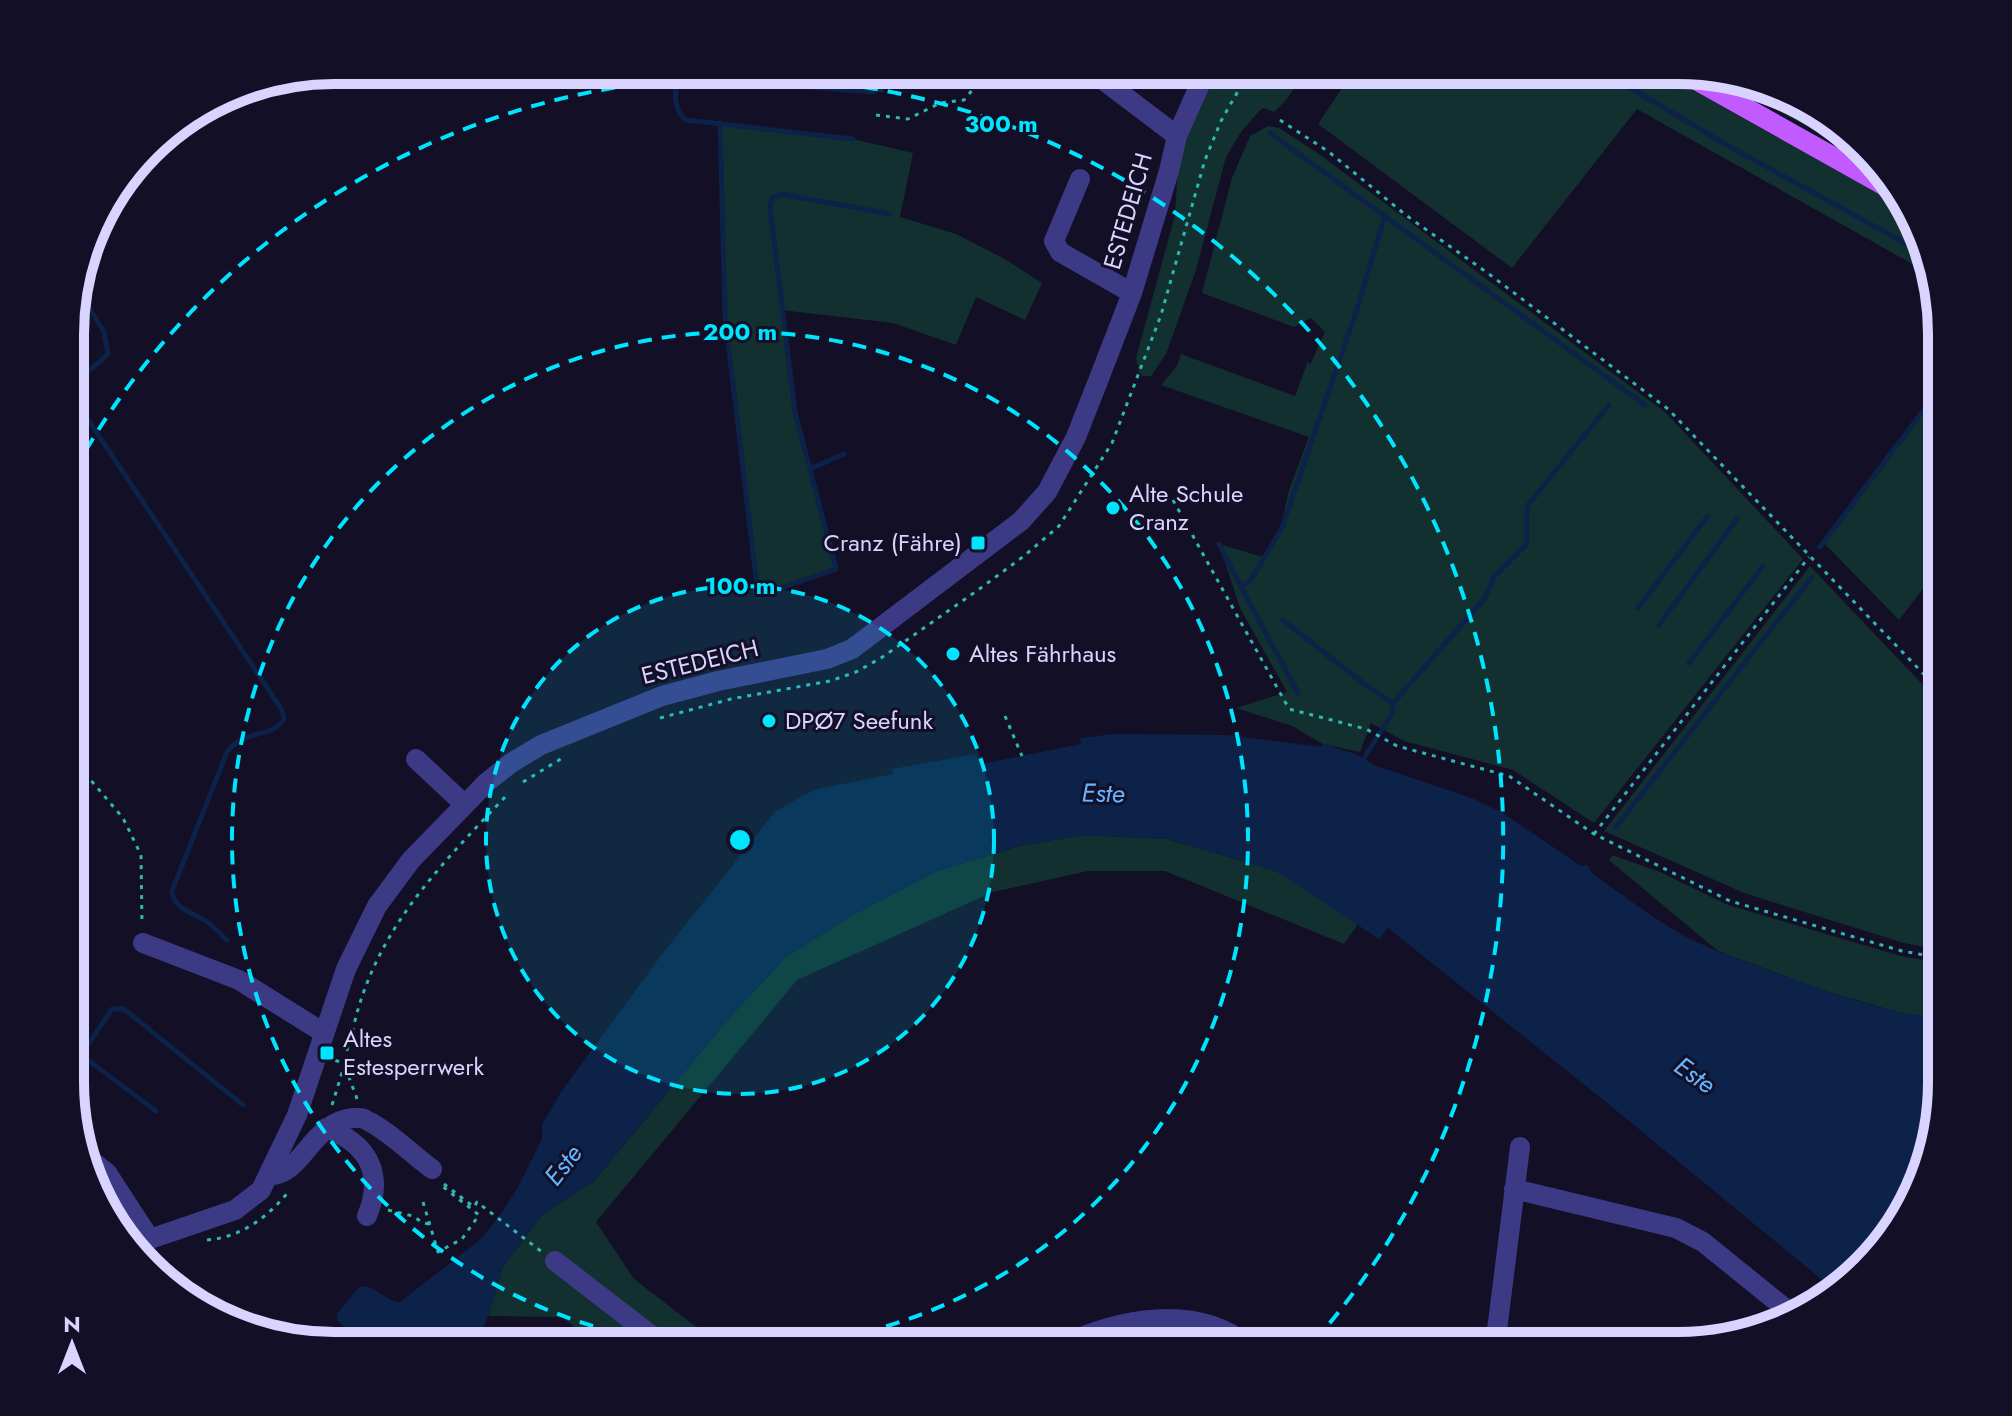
<svg xmlns="http://www.w3.org/2000/svg" width="2012" height="1416" font-family="Jost,sans-serif">
<style>
.green{fill:#12302f}
.water{fill:#0c2248}
.lines{fill:none;stroke-linecap:round;stroke-linejoin:round}
.stream{stroke:#0c2248;stroke-width:5}
.path{stroke:#2fb8b0;stroke-width:3;stroke-dasharray:4 6;stroke-linecap:butt}
.minor{stroke:#3d3a85;stroke-width:20}
.major{stroke:#c25bff;stroke-width:20}
.ring{fill:none;stroke:#00e5ff;stroke-width:4;stroke-dasharray:14 10}
.poi-dot{fill:#00e5ff;stroke:#130f26;stroke-width:3}
.labels{text-anchor:middle;stroke-width:6;stroke-linejoin:round;paint-order:stroke}
.street-label{font-size:24px;fill:#d9d4ff;stroke:#130f26}
.poi-label{font-size:24px;fill:#d9d4ff;stroke:#130f26;text-anchor:start}
.water-label{font-size:26px;font-style:italic;fill:#62b6ff;stroke:#130f26}
.rim{fill:none;stroke:#d9d4ff;stroke-width:10}
.centre{fill:#00e5ff;stroke:#130f26;stroke-width:4}
.ring-label{font-size:24px;text-anchor:middle;font-weight:bold;fill:#00e5ff;stroke:#130f26;stroke-width:6;stroke-linejoin:round;paint-order:stroke}
</style>
<rect width="100%" height="100%" fill="#130f26"/>
<path class="green" d="M 677,70 L 876,70 L 884,92 L 677,76 Z
M 1222,70 L 1307,70 L 1286,100 L 1274,112 L 1264,108 L 1260,110 L 1241,132 L 1226,157 L 1196,270 L 1166,354 L 1151,376 L 1143,376 L 1139,373 L 1136,358 L 1175,215 L 1178,167 L 1190,129 L 1206,93 Z
M 1354,70 L 1659,71 L 1911,212 L 1915,217 L 1930,274 L 1637,109 L 1512,268 L 1318,124 Z
M 1713,74 L 1764,84 L 1838,124 L 1870,162 Z
M 720,123 L 853,139 L 913,153 L 900,217 L 956,234 L 1003,258 L 1042,283 L 1025,320 L 976,297 L 956,345 L 893,323 L 781,310 L 795,412 L 836,569 L 758,596 L 725,316 Z
M 1268,126 L 1279,128 L 1319,154 L 1666,413 L 1803,559 L 1594,823 L 1513,770 L 1404,741 L 1371,723 L 1360,752 L 1323,744 L 1292,726 L 1236,708 L 1287,692 L 1240,608 L 1219,544 L 1263,557 L 1280,531 L 1289,490 L 1309,437 L 1161,385 L 1177,366 L 1181,354 L 1295,396 L 1308,361 L 1310,365 L 1325,332 L 1311,318 L 1294,327 L 1202,293 L 1232,178 L 1250,136 Z
M 1941,387 L 1941,565 L 1899,620 L 1823,542 Z
M 1810,566 L 1941,704 L 1941,950 L 1904,943 L 1744,893 L 1604,831 Z
M 1083,835 L 1167,839 L 1276,871 L 1358,924 L 1344,944 L 1165,871 L 1088,871 L 993,892 L 797,980 L 596,1222 L 634,1279 L 721,1346 L 598,1346 L 562,1317 L 488,1316 L 503,1267 L 542,1215 L 594,1181 L 731,1016 L 786,957 L 851,916 L 937,871 L 1023,845 Z
M 1612,855 L 1660,872 L 1728,905 L 1901,956 L 1941,963 L 1941,1019 L 1908,1015 L 1822,990 L 1718,951 L 1609,860 Z
M 1187,1331 L 1225,1346 L 1095,1346 L 1128,1336 Z"/>
<path class="water" d="M 1113,734 L 1226,735 L 1321,747 L 1323,744 L 1356,754 L 1374,765 L 1474,799 L 1503,813 L 1581,866 L 1587,865 L 1593,874 C 1621,894 1649,915 1679,933 C 1708,949 1740,959 1770,971 C 1826,991 1882,1012 1941,1019 L 1941,1099 L 1928,1168 L 1888,1243 L 1832,1288 L 1606,1102 L 1388,928 L 1379,939 L 1276,871 L 1167,839 L 1083,835 L 1023,845 L 937,871 L 851,916 L 786,957 L 731,1016 L 594,1181 L 542,1215 L 503,1267 L 488,1316 L 476,1346 L 360,1345 L 357,1338 L 337,1320 L 337,1314 L 359,1287 C 375,1283 384,1301 400,1302 L 481,1239 L 500,1215 L 517,1189 L 542,1139 L 542,1125 L 561,1092 L 663,953 L 775,812 L 804,795 L 818,789 L 893,774 L 892,769 L 976,754 L 981,764 L 1081,744 L 1080,738 Z"/>
<g class="lines">
<path class="stream" d="M 677,70 C 676,87 671,109 686,120 L 853,139
M 1602,71 L 1725,144 L 1925,254
M 693,78 L 873,92
M 720,123 L 725,316 L 758,596 L 836,569 L 795,412 L 770,208 L 772,198 L 782,194 L 889,214
M 1270,133 L 1645,405
M 76,286 L 104,332 L 108,353 C 96,371 69,374 75,400 L 282,710 L 284,719 C 272,739 245,728 227,752 L 172,891 C 173,909 193,912 206,921 C 214,926 220,934 227,940
M 810,469 L 844,454
M 1219,544 L 1241,587
M 1820,547 L 1941,387
M 1638,608 L 1707,517
M 1283,620 L 1363,683 L 1393,703
M 1659,625 L 1737,519
M 1689,663 L 1763,566
M 1298,693 L 1241,587 L 1251,580 L 1282,528 L 1357,309 L 1385,215
M 1364,758 L 1392,714 L 1393,703 L 1485,598 L 1494,577 L 1527,544 L 1527,506 L 1609,405
M 1615,828 L 1812,577
M 81,1055 L 156,1111
M 79,1058 L 112,1009 L 124,1009 L 243,1105"/>
<path class="path" d="M 876,115 L 908,119 L 940,103 L 964,100 L 989,70
M 1280,120 L 1329,152 L 1407,216 L 1489,274 L 1668,409 L 1941,692
M 1173,500 L 1289,709 L 1366,729 L 1397,746 L 1509,776 L 1594,834 L 1730,901 L 1902,951 L 1941,958
M 1005,716 L 1022,756
M 660,718 L 731,699 L 830,681 L 856,672 L 881,658 L 978,590 L 1024,556 L 1059,526 L 1112,443 L 1161,315 L 1205,160 L 1221,121 L 1250,70
M 72,758 L 123,818 L 141,855 L 142,923
M 523,782 L 564,757
M 1594,834 L 1809,557
M 357,1099 C 354,1089 347,1076 346,1064 C 344,1054 351,1039 353,1029 C 375,930 439,867 505,797
M 332,1105 L 345,1063 L 333,1060
M 444,1184 L 474,1207 L 477,1202 L 542,1252
M 423,1202 L 438,1252 L 462,1239 L 479,1215 L 442,1186
M 388,1210 L 413,1216 L 423,1223 L 429,1224
M 207,1240 C 242,1237 268,1217 290,1190
M 149,1264 L 162,1255"/>
<path class="minor" d="M 1090,70 L 1177,136
M 1080,179 L 1054,241 L 1060,252 L 1132,293
M 416,759 L 464,804
M 143,943 L 239,980 L 324,1033
M 326,1128 C 367,1143 385,1173 367,1216
M 86,1156 L 107,1173 L 150,1239
M 269,1175 C 302,1177 311,1121 354,1118 C 359,1118 362,1117 366,1120 C 386,1129 413,1155 432,1169
M 1514,1189 L 1676,1228 L 1703,1242 L 1797,1318
M 135,1248 L 150,1239 L 235,1210 L 261,1190 L 297,1115 L 346,969 L 377,906 L 411,860 L 487,782 L 511,763 L 541,745 L 662,696 L 718,681 L 827,659 L 852,649 L 1021,521 L 1047,492 L 1076,437 L 1100,376 L 1132,293 L 1169,171 L 1177,136 L 1201,82 L 1209,70
M 555,1261 L 665,1346
M 1060,1346 C 1118,1319 1195,1302 1249,1346
M 1495,1346 L 1520,1147"/>
<path class="major" d="M 1680,71 L 1894,191"/>
</g>
<circle cx="740" cy="840" r="254" fill="#00e5ff" fill-opacity=".12"/>
<g class="ring">
<circle cx="740" cy="840" r="254"/>
<path d="M687 1345A508 508 0 1 1 793 1345"/>
<path d="M74 471A762 762 0 1 1 1311 1345"/>
</g>
<g class="poi-dot">
<circle cx="1113" cy="508" r="8"/>
<rect x="970" y="535" width="16" height="16" rx="4"/>
<circle cx="953" cy="654" r="8"/>
<circle cx="769" cy="721" r="8"/>
<rect x="319" y="1045" width="16" height="16" rx="4"/>
</g>
<g class="labels">
<g class="street-label">
<text transform="translate(1128 211) rotate(-74)" y="8">ESTEDEICH</text>
<text transform="translate(700 662) rotate(-14)" y="8">ESTEDEICH</text>
</g>
<g class="poi-label">
<text x="1129" y="502">Alte Schule<tspan x="1129" dy="28">Cranz</tspan></text>
<text x="962" y="551" text-anchor="end">Cranz (Fähre)</text>
<text x="969" y="662">Altes Fährhaus</text>
<text x="785" y="729">DPØ7 Seefunk</text>
<text x="343" y="1047">Altes<tspan x="343" dy="28">Estesperrwerk</tspan></text>
</g>
<g class="water-label">
<text transform="translate(1103 793) rotate(1)" y="9">Este</text>
<text transform="translate(1695 1075) rotate(35)" y="9">Este</text>
<text transform="translate(563 1165) rotate(-52)" y="9">Este</text>
</g>
</g>
<path d="M0 0H2012V1416H0ZM334 84H1678A250 250 0 0 1 1928 334V1082A250 250 0 0 1 1678 1332H334A250 250 0 0 1 84 1082V334A250 250 0 0 1 334 84Z" fill="#130f26" fill-rule="evenodd"/>
<path class="rim" d="M334 84H1678A250 250 0 0 1 1928 334V1082A250 250 0 0 1 1678 1332H334A250 250 0 0 1 84 1082V334A250 250 0 0 1 334 84Z"/>
<circle cx="740" cy="840" r="12" class="centre"/>
<g class="ring-label">
<text x="1001" y="132">300 m</text>
<text x="740" y="340">200 m</text>
<text x="740" y="594">100 m</text>
</g>
<g transform="translate(72 1344)" stroke="#130f26" stroke-width="6" paint-order="stroke">
<path d="M0-6L14 30L0 20L-14 30Z" fill="#d9d4ff"/>
<text y="-12" font-size="22" font-weight="bold" text-anchor="middle" fill="#d9d4ff">N</text>
</g>
</svg>
